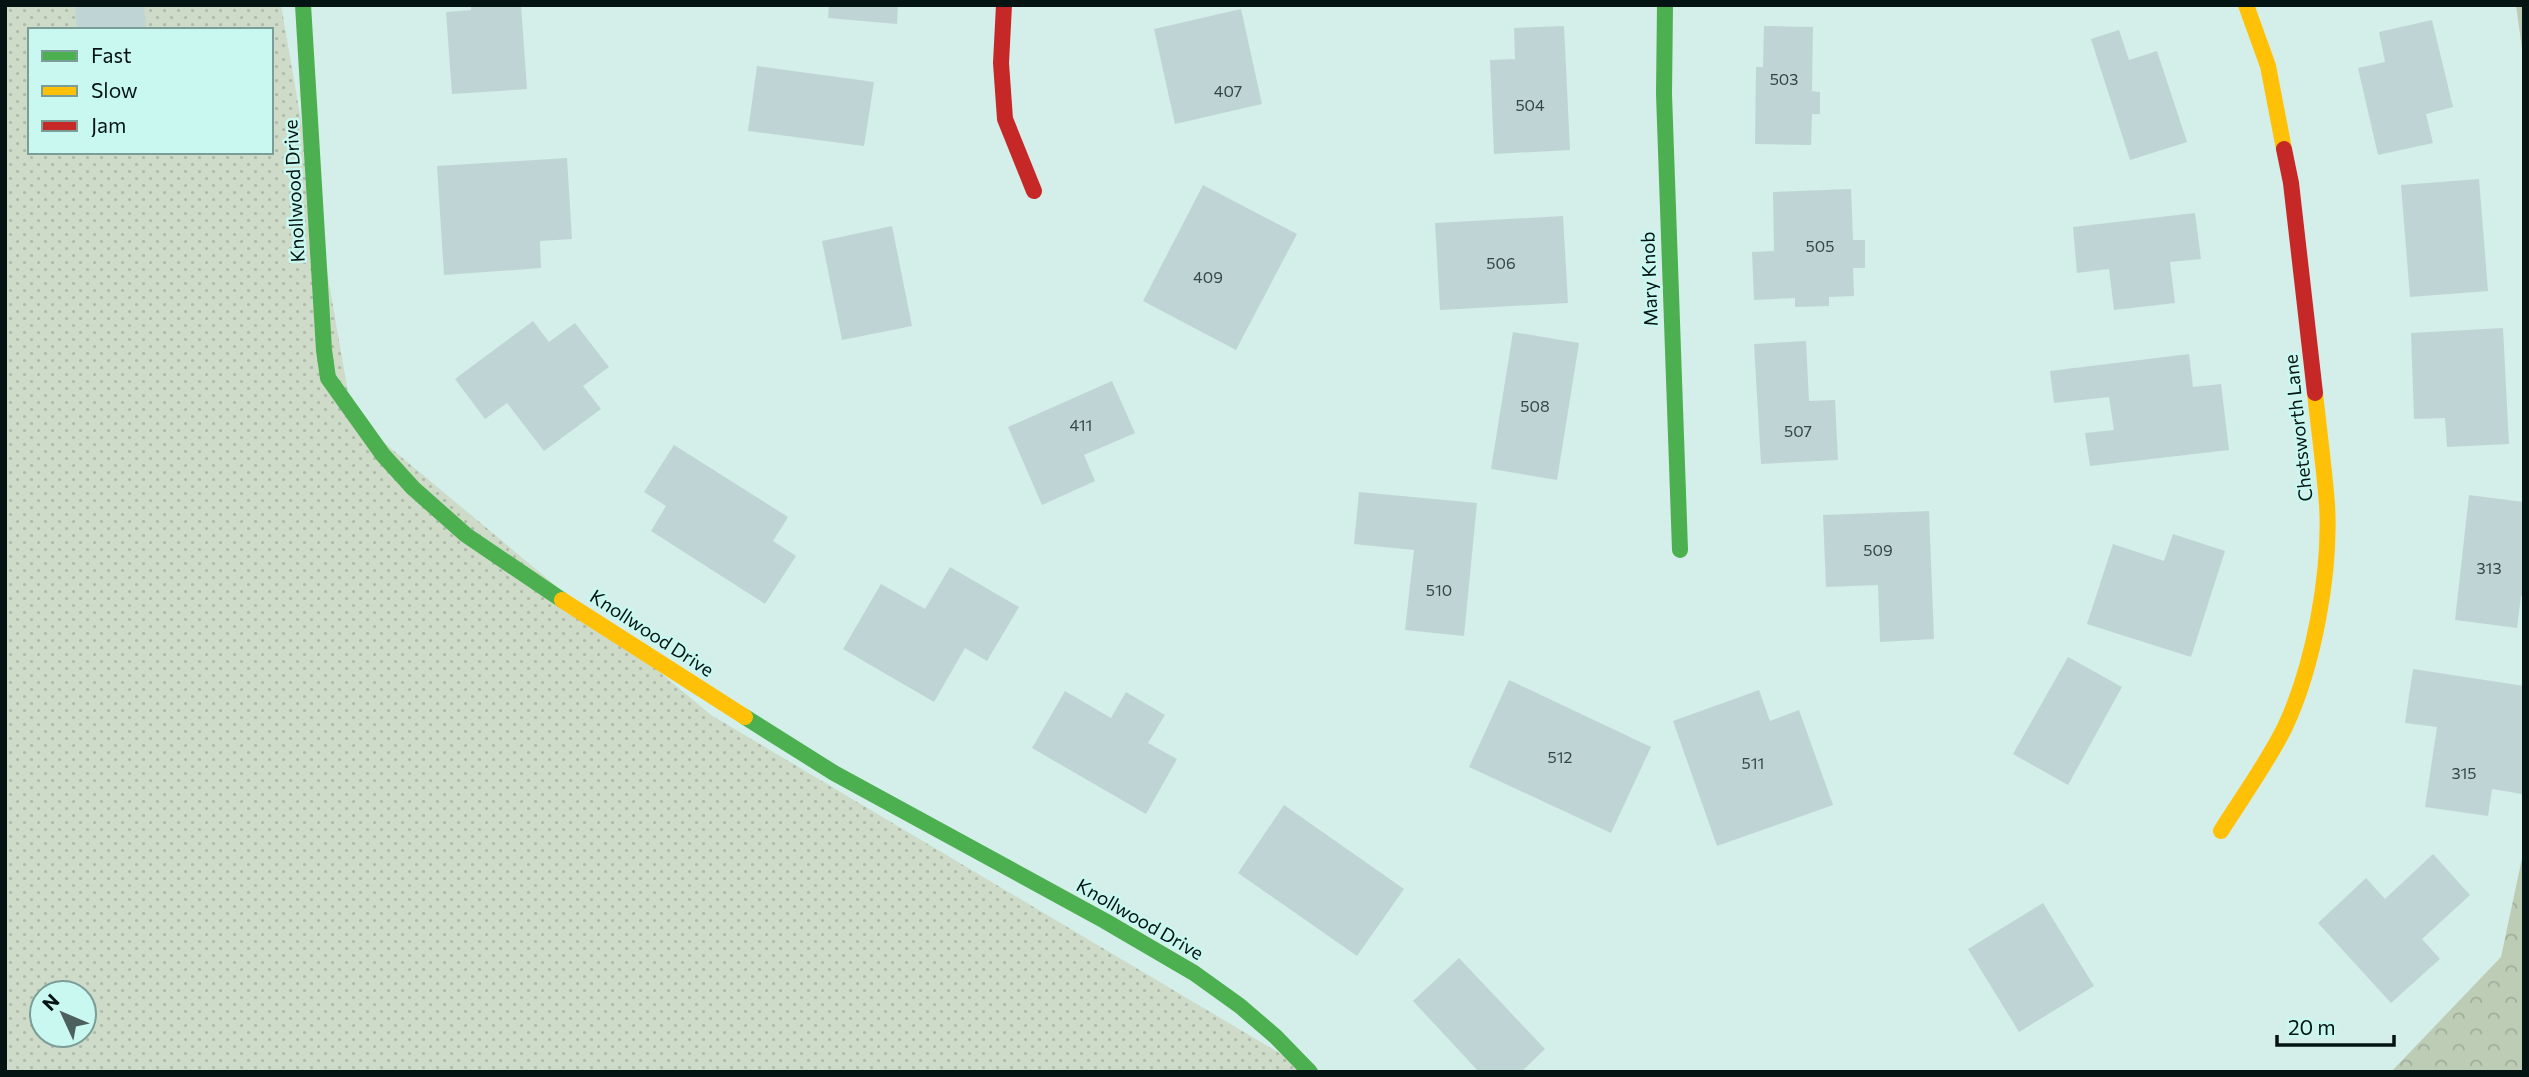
<svg xmlns="http://www.w3.org/2000/svg" width="2529" height="1077" font-family="Commissioner,sans-serif">
<style>
.grass{fill:url(#grass-dots);fill-rule:evenodd}
.forest{fill:url(#forest-crowns)}
.building{fill:#bfd5d5}
.lines{fill:none;stroke-linecap:round;stroke-linejoin:round}
.fast{stroke:#4caf50;stroke-width:16}
.slow{stroke:#ffc107;stroke-width:16}
.jam{stroke:#c62828;stroke-width:16}
.labels{text-anchor:middle;stroke-width:5;stroke-linejoin:round;paint-order:stroke}
.number-label{font-size:16px;fill:#344645}
.street-label{font-size:19px;fill:#031412;stroke:#c9f8f0}
</style>
<defs>
<pattern id="grass-dots" width="8" height="8" patternUnits="userSpaceOnUse" patternTransform="scale(1.75)"><rect width="8" height="8" fill="#cddbc8"/><path d="M2 2h.1M6 6h.1" fill="none" stroke="#aebbab" stroke-width="1.8" stroke-linecap="round"/></pattern>
<pattern id="forest-crowns" width="20" height="18" patternUnits="userSpaceOnUse" patternTransform="scale(1.75)"><rect width="20" height="18" fill="#bdccb4"/><path d="M2 6a3 3 0 1 1 6 0M12 15a3 3 0 1 1 6 0" fill="none" stroke="#a1ae9a"/></pattern>
</defs>
<rect width="100%" height="100%" fill="#d4eee9"/>
<path class="grass" d="M 5,5 L 281,5 L 352,416 L 711,715 L 1311,1072 L 5,1072 ZM 30,30 L 271,30 L 271,152 L 30,152 ZM 42,993 L 84,993 L 84,1035 L 42,1035 Z"/>
<path class="forest" d="M 2516,5 L 2524,5 L 2524,63 Z
M 2524,849 L 2524,1072 L 2391,1072 L 2501,957 Z"/>
<path class="building" d="M 75,5 L 144,5 L 146,30 L 77,30 Z
M 471,5 L 521,5 L 527,89 L 452,94 L 446,12 L 471,10 Z
M 829,5 L 898,5 L 897,24 L 828,18 Z
M 1241,9 L 1262,104 L 1175,124 L 1154,29 Z
M 2432,20 L 2453,107 L 2426,114 L 2433,143 L 2378,155 L 2358,68 L 2385,62 L 2379,32 Z
M 1564,26 L 1570,150 L 1494,154 L 1490,60 L 1515,59 L 1514,28 Z
M 1764,26 L 1813,27 L 1812,91 L 1820,92 L 1820,114 L 1812,114 L 1811,145 L 1755,144 L 1756,67 L 1763,67 Z
M 2119,30 L 2129,60 L 2157,51 L 2187,142 L 2130,160 L 2091,39 Z
M 757,66 L 874,82 L 864,146 L 748,131 Z
M 567,158 L 572,239 L 540,241 L 541,268 L 444,275 L 437,166 Z
M 2479,179 L 2488,291 L 2410,297 L 2401,185 Z
M 1203,185 L 1297,234 L 1236,350 L 1143,301 Z
M 1851,189 L 1853,240 L 1865,240 L 1865,268 L 1853,268 L 1854,296 L 1829,297 L 1829,306 L 1795,307 L 1795,298 L 1754,300 L 1752,252 L 1774,251 L 1773,192 Z
M 2195,213 L 2201,259 L 2170,262 L 2175,303 L 2114,310 L 2109,269 L 2077,273 L 2073,227 Z
M 1563,216 L 1568,303 L 1440,310 L 1435,223 Z
M 892,226 L 912,326 L 842,340 L 822,241 Z
M 533,321 L 549,342 L 575,323 L 609,367 L 583,386 L 601,409 L 544,451 L 507,403 L 485,419 L 455,379 Z
M 2503,328 L 2509,444 L 2447,447 L 2445,418 L 2414,419 L 2411,333 Z
M 1513,332 L 1579,343 L 1557,480 L 1491,469 Z
M 1806,341 L 1809,401 L 1835,400 L 1838,460 L 1761,464 L 1754,344 Z
M 2189,354 L 2193,387 L 2221,384 L 2229,450 L 2090,466 L 2085,433 L 2114,430 L 2109,397 L 2054,403 L 2050,371 Z
M 1112,381 L 1135,433 L 1084,455 L 1095,481 L 1042,505 L 1008,427 Z
M 674,445 L 788,517 L 773,541 L 796,556 L 765,604 L 651,531 L 666,506 L 644,492 Z
M 1359,492 L 1477,503 L 1464,636 L 1405,630 L 1414,550 L 1354,544 Z
M 2469,495 L 2524,502 L 2524,596 L 2521,596 L 2517,628 L 2455,620 Z
M 1929,511 L 1934,639 L 1880,642 L 1878,585 L 1826,587 L 1823,515 Z
M 2173,534 L 2225,551 L 2191,657 L 2087,624 L 2113,544 L 2164,561 Z
M 950,567 L 1019,607 L 987,661 L 965,648 L 934,702 L 843,649 L 881,584 L 925,609 Z
M 2068,657 L 2122,687 L 2068,785 L 2013,754 Z
M 2413,669 L 2524,686 L 2522,794 L 2492,789 L 2488,816 L 2425,807 L 2437,727 L 2405,723 Z
M 1509,680 L 1651,747 L 1611,833 L 1469,767 Z
M 1759,690 L 1770,721 L 1799,710 L 1833,805 L 1717,846 L 1673,721 Z
M 1065,691 L 1111,718 L 1126,692 L 1165,715 L 1148,743 L 1177,759 L 1146,814 L 1032,748 Z
M 1284,805 L 1404,889 L 1357,956 L 1238,873 Z
M 2433,854 L 2470,895 L 2422,939 L 2440,959 L 2391,1003 L 2318,923 L 2366,878 L 2385,899 Z
M 2043,903 L 2094,986 L 2019,1032 L 1968,949 Z
M 1459,958 L 1545,1049 L 1521,1072 L 1479,1072 L 1413,1001 Z"/>
<g class="lines">
<path class="fast" d="M 303,5 L 324,350 L 328,378 L 383,455 L 413,488 L 466,535 L 562,600
M 1665,5 L 1664,94 L 1680,550
M 745,717 L 834,773 L 1105,921 L 1194,973 L 1240,1006 L 1276,1037 L 1310,1072"/>
<path class="slow" d="M 2246,5 L 2268,66 L 2284,149
M 562,600 L 745,717
M 2221,831 C 2241,799 2269,760 2285,727 C 2314,665 2331,572 2327,504 C 2324,467 2319,430 2315,393"/>
<path class="jam" d="M 1004,5 L 1001,63 L 1005,119 L 1034,191
M 2284,149 L 2291,183 L 2315,393"/>
</g>
<g class="labels">
<g class="number-label">
<text x="1784" y="85">503</text>
<text x="1228" y="97">407</text>
<text x="1530" y="111">504</text>
<text x="1820" y="252">505</text>
<text x="1501" y="269">506</text>
<text x="1208" y="283">409</text>
<text x="1535" y="412">508</text>
<text x="1081" y="431">411</text>
<text x="1798" y="437">507</text>
<text x="1878" y="556">509</text>
<text x="2489" y="574">313</text>
<text x="1439" y="596">510</text>
<text x="1560" y="763">512</text>
<text x="1753" y="769">511</text>
<text x="2464" y="779">315</text>
</g>
<g class="street-label">
<text transform="translate(294 191) rotate(-93)" y="7">Knollwood Drive</text>
<text transform="translate(1649 279) rotate(-92)" y="7">Mary Knob</text>
<text transform="translate(2298 428) rotate(-96)" y="7">Chetsworth Lane</text>
<text transform="translate(652 633) rotate(33)" y="7">Knollwood Drive</text>
<text transform="translate(1140 919) rotate(30)" y="7">Knollwood Drive</text>
</g>
</g>
<rect width="2529" height="1077" fill="none" stroke="#031412" stroke-width="14"/>
<rect x="28" y="28" width="245" height="126" fill="#c9f8f0" stroke="#7a9d97" stroke-width="2"/>
<rect x="42" y="51" width="35" height="10" fill="#4caf50" stroke="#7a9d97" stroke-width="2"/>
<text x="91" y="63" font-size="21" fill="#031412">Fast</text>
<rect x="42" y="86" width="35" height="10" fill="#ffc107" stroke="#7a9d97" stroke-width="2"/>
<text x="91" y="98" font-size="21" fill="#031412">Slow</text>
<rect x="42" y="121" width="35" height="10" fill="#c62828" stroke="#7a9d97" stroke-width="2"/>
<text x="91" y="133" font-size="21" fill="#031412">Jam</text>
<g transform="translate(63 1014) rotate(314)"><circle r="33" fill="#c9f8f0" stroke="#7a9d97" stroke-width="2"/>
<path d="M0-5L12 26L0 18L-12 26Z" fill="#4c605d"/>
<text y="-10" font-size="19" font-weight="bold" text-anchor="middle" fill="#031412">N</text>
</g>
<path d="M2277 1035v10h117v-10" fill="none" stroke="#031412" stroke-width="3.5"/>
<text x="2288" y="1035" font-size="21" fill="#031412" stroke="#c9f8f0" stroke-width="5" paint-order="stroke">20 m</text>
</svg>
